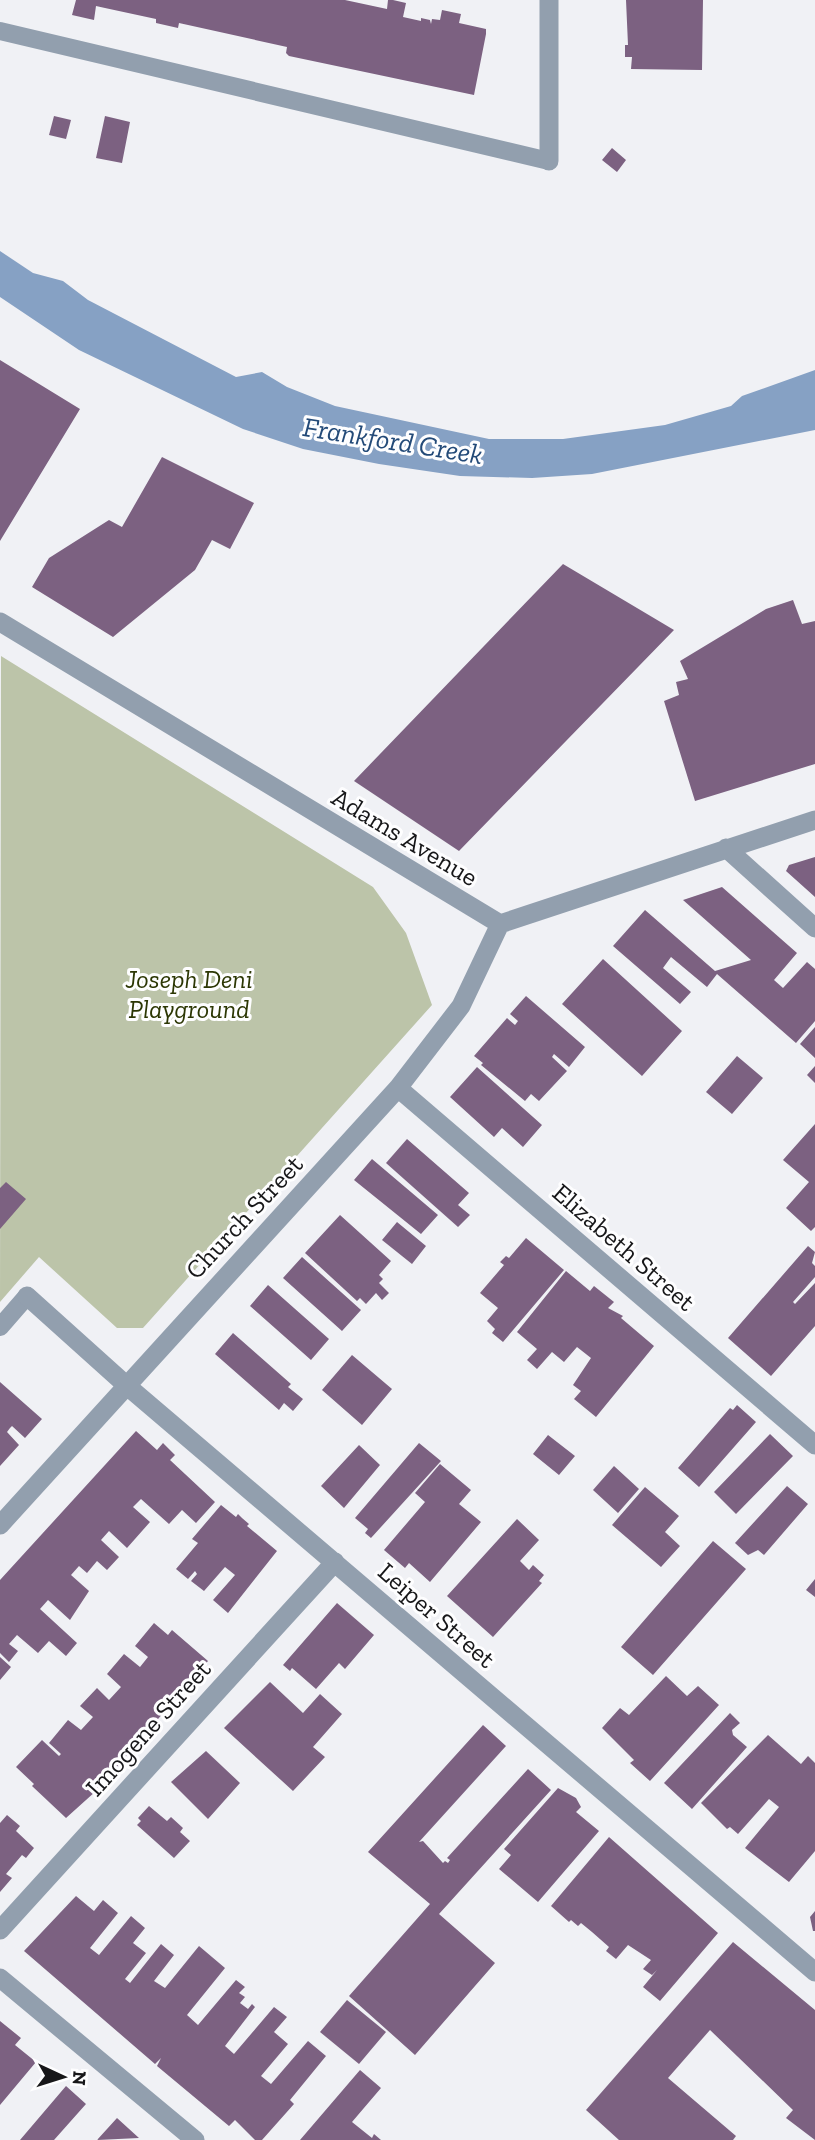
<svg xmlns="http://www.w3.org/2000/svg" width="815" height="2140" font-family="'Zilla Slab',serif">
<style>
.green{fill:#bcc4a9}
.water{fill:#86a1c4}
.building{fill:#7c6181}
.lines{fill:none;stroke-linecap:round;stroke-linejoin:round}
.service{stroke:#929fae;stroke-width:18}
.minor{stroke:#929fae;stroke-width:19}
.labels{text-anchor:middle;stroke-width:6;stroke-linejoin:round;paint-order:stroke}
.street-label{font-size:26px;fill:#171719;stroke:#fefeff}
.park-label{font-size:26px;font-style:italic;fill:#2c3704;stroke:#fefeff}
.water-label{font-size:28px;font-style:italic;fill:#234a78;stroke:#fefeff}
</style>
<rect width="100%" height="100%" fill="#f0f1f5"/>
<path class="green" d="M 1,656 L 373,887 L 406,933 L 432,1005 L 143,1328 L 117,1328 L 39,1257 L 0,1302 Z"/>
<path class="water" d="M 0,251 L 33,273 L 63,281 L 88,300 L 236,377 L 262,372 L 287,387 L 335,406 L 489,439 L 563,439 L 665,425 L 731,406 L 742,396 L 815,370 L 815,430 L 592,474 L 532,478 L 460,476 L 379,464 L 303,449 L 243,429 L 79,350 L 0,297 Z"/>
<path class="building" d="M 76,0 L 345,0 L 387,9 L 388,0 L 393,0 L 406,3 L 403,17 L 421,21 L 421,18 L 430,20 L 431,24 L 432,19 L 440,20 L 442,10 L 461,14 L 459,23 L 486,29 L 486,34 L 474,95 L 289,56 L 286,53 L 287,47 L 179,23 L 178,28 L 156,23 L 156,19 L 105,8 L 96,6 L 94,20 L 72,15 Z
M 626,0 L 703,0 L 702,70 L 631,69 L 632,57 L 625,57 L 625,45 L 628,45 Z
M 54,116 L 71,120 L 66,139 L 49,135 Z
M 105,116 L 130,122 L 122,163 L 96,158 Z
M 612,148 L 626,160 L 617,172 L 602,160 Z
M 0,360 L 80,409 L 0,541 Z
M 162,457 L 254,503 L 230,549 L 212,540 L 195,570 L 113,637 L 32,587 L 49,558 L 109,520 L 122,527 Z
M 563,564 L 674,630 L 459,851 L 354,781 Z
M 793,600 L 802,624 L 815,621 L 815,764 L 695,801 L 664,701 L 679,695 L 676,682 L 688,679 L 680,661 L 766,609 Z
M 815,857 L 815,897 L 786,871 L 789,865 Z
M 722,887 L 797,953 L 774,980 L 783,988 L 807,962 L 815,969 L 815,1021 L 796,1043 L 717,974 L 707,987 L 671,957 L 663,968 L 691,992 L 680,1004 L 613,946 L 645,910 L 715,971 L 751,960 L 683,900 Z
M 603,959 L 682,1031 L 642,1076 L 562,1004 Z
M 526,996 L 585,1047 L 569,1067 L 554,1054 L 552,1057 L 567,1071 L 539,1101 L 531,1094 L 525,1101 L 481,1065 L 483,1063 L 474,1056 L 507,1018 L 515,1025 L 518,1021 L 510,1014 Z
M 815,1027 L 815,1058 L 800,1044 Z
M 737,1056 L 763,1078 L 732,1114 L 706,1092 Z
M 815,1066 L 815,1083 L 807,1075 Z
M 477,1067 L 542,1125 L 523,1147 L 502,1128 L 494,1137 L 450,1097 Z
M 815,1124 L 815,1227 L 811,1231 L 786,1208 L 809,1182 L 783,1160 Z
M 407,1139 L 469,1193 L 458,1205 L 470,1215 L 458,1227 L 386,1163 Z
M 372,1159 L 438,1215 L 421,1234 L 354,1180 Z
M 6,1182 L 26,1199 L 0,1229 L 0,1188 Z
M 340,1215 L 391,1261 L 379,1275 L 383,1279 L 379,1283 L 389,1293 L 382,1300 L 376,1293 L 366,1304 L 360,1298 L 357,1301 L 305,1253 Z
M 397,1222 L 426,1246 L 412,1264 L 382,1240 Z
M 526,1238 L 564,1270 L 503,1342 L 492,1333 L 495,1329 L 487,1321 L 498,1308 L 480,1293 L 504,1265 L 500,1262 L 506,1256 L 509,1258 Z
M 808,1246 L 815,1252 L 812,1263 L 815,1266 L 815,1277 L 793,1302 L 795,1304 L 815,1283 L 815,1326 L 771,1376 L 728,1338 Z
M 302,1257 L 361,1310 L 342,1331 L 283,1278 Z
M 566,1271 L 590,1291 L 594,1286 L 614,1302 L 608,1308 L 623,1316 L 621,1318 L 654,1346 L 596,1417 L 574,1399 L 581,1391 L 573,1385 L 591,1358 L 577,1347 L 564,1362 L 552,1352 L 537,1369 L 527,1360 L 537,1349 L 517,1332 Z
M 268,1285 L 329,1339 L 311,1360 L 250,1306 Z
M 233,1333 L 291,1384 L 288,1387 L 303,1399 L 293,1411 L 284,1403 L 279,1410 L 215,1354 Z
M 352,1355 L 392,1389 L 362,1425 L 322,1390 Z
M 0,1382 L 42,1419 L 25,1438 L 12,1426 L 10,1428 L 7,1432 L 19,1445 L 0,1466 Z
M 737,1405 L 756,1422 L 699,1487 L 678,1468 L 730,1408 L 733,1410 Z
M 136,1431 L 157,1450 L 163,1443 L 175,1455 L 170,1460 L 215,1502 L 196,1523 L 182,1510 L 169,1524 L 141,1499 L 133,1507 L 150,1522 L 127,1548 L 109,1531 L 101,1540 L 119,1557 L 107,1570 L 97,1561 L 87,1573 L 79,1566 L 71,1575 L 89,1591 L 70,1620 L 48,1600 L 40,1609 L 77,1643 L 66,1656 L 49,1641 L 38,1653 L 17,1635 L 9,1644 L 18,1651 L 9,1662 L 0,1653 L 0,1580 Z
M 770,1434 L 793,1456 L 736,1514 L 714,1492 Z
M 548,1435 L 575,1456 L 559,1475 L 533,1454 Z
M 419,1443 L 441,1461 L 371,1538 L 365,1533 L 368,1529 L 355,1518 Z
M 359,1445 L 380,1465 L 344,1508 L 321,1486 Z
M 440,1464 L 471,1490 L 459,1504 L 481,1522 L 430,1582 L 409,1563 L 405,1568 L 384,1550 L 425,1502 L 415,1493 Z
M 614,1466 L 639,1489 L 618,1513 L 593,1490 Z
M 787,1486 L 808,1504 L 764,1555 L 758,1550 L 748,1555 L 735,1543 Z
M 645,1487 L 679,1516 L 665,1532 L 680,1546 L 661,1567 L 612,1525 Z
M 221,1505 L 236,1517 L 238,1514 L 242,1518 L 249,1524 L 247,1526 L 277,1551 L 228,1613 L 213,1600 L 235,1575 L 225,1567 L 204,1591 L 191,1581 L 197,1574 L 195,1571 L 188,1579 L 176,1569 L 198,1543 L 192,1539 Z
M 517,1519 L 539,1540 L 520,1561 L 529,1570 L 533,1565 L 544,1575 L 539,1581 L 542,1583 L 493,1637 L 447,1596 Z
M 713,1541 L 746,1569 L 653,1675 L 621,1647 Z
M 815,1579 L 815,1597 L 806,1590 Z
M 337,1603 L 374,1635 L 345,1669 L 339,1663 L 316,1689 L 292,1668 L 290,1671 L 283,1665 Z
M 154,1623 L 168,1635 L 172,1630 L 208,1661 L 96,1791 L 66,1818 L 32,1786 L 34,1784 L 16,1767 L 42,1740 L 59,1756 L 61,1754 L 49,1743 L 68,1720 L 81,1730 L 93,1717 L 80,1706 L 97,1688 L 109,1700 L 121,1687 L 107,1674 L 124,1654 L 140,1667 L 148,1657 L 135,1646 Z
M 0,1657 L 11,1667 L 0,1680 Z
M 666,1676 L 687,1696 L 698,1686 L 719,1705 L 650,1781 L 630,1763 L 634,1760 L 602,1728 L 620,1708 L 629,1715 Z
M 270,1682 L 303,1713 L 320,1694 L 342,1714 L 313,1747 L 325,1757 L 293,1791 L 224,1728 Z
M 730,1713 L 740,1723 L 732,1730 L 733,1735 L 747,1747 L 692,1809 L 664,1783 Z
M 483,1725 L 506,1746 L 419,1842 L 423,1841 L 443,1863 L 445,1861 L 448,1863 L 450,1860 L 447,1858 L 528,1769 L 551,1790 L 439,1914 L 495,1963 L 415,2055 L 349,1996 L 430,1904 L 368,1852 Z
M 768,1735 L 801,1764 L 808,1756 L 815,1763 L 815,1851 L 789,1882 L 745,1848 L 779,1807 L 769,1799 L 738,1834 L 730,1827 L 727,1829 L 701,1803 Z
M 206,1751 L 240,1783 L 208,1819 L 171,1782 Z
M 558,1788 L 576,1798 L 581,1807 L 576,1812 L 599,1831 L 538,1902 L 499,1869 L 511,1855 L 504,1849 Z
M 149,1806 L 167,1821 L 171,1817 L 183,1828 L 180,1832 L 190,1841 L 174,1858 L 137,1825 L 141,1821 L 138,1818 Z
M 7,1815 L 20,1826 L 16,1831 L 34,1848 L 26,1858 L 22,1855 L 6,1874 L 12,1878 L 0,1892 L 0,1823 Z
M 609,1837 L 718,1933 L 660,2001 L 643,1987 L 657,1970 L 652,1975 L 643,1969 L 651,1960 L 628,1945 L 616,1959 L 606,1951 L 609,1947 L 592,1932 L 581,1923 L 578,1926 L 571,1920 L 569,1922 L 551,1906 Z
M 76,1896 L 94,1911 L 103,1900 L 118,1913 L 90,1948 L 99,1955 L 131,1916 L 145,1928 L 133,1943 L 146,1953 L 125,1979 L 130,1983 L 161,1944 L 174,1955 L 154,1981 L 165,1988 L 199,1946 L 225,1968 L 187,2015 L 198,2025 L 236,1980 L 245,1987 L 239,1993 L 245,1997 L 240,2003 L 248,2009 L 252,2004 L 255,2007 L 225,2046 L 234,2054 L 274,2007 L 287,2017 L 274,2032 L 288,2044 L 261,2076 L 271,2084 L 308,2041 L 326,2056 L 290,2100 L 294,2104 L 262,2140 L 255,2140 L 235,2120 L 229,2126 L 157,2066 L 161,2058 L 155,2064 L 24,1951 Z
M 815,1911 L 815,1931 L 813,1931 L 810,1917 Z
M 733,1942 L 815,2010 L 815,2140 L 786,2118 L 793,2110 L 710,2030 L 668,2078 L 736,2136 L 733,2140 L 619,2140 L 586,2110 Z
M 347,2000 L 386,2032 L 359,2064 L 320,2032 Z
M 0,2021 L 21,2038 L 15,2045 L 36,2062 L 0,2105 Z
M 360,2070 L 381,2088 L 352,2122 L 372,2138 L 374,2134 L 381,2140 L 300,2140 Z
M 66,2086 L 86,2104 L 54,2140 L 20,2140 Z
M 117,2118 L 139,2138 L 97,2140 Z"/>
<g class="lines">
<path class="service" d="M 0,31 L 549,161
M 0,1327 L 27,1296"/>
<path class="minor" d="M 549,0 L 549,161
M 0,622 L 500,924 L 815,820
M 726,848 L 815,928
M 398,1088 L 815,1445
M 27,1296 L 126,1385 L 815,1972
M 0,1525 L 398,1088 L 461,1006 L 500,924
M 0,1930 L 335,1562
M 0,1978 L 195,2140"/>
</g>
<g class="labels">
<g class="street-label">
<text transform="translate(405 837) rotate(31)" y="9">Adams Avenue</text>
<text transform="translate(244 1217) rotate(-47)" y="9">Church Street</text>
<text transform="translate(624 1247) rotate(41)" y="9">Elizabeth Street</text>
<text transform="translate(437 1615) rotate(41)" y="9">Leiper Street</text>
<text transform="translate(148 1728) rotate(-48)" y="9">Imogene Street</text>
</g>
<g class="park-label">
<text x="189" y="988">Joseph Deni<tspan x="189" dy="30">Playground</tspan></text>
</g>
<g class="water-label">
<text transform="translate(393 440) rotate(9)" y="10">Frankford Creek</text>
</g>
</g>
<g transform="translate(63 2077) rotate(94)" stroke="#fefeff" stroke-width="5" paint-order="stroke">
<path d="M0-5L12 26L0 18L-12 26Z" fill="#171719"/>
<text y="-10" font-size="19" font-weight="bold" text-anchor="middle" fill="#171719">N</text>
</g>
</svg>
